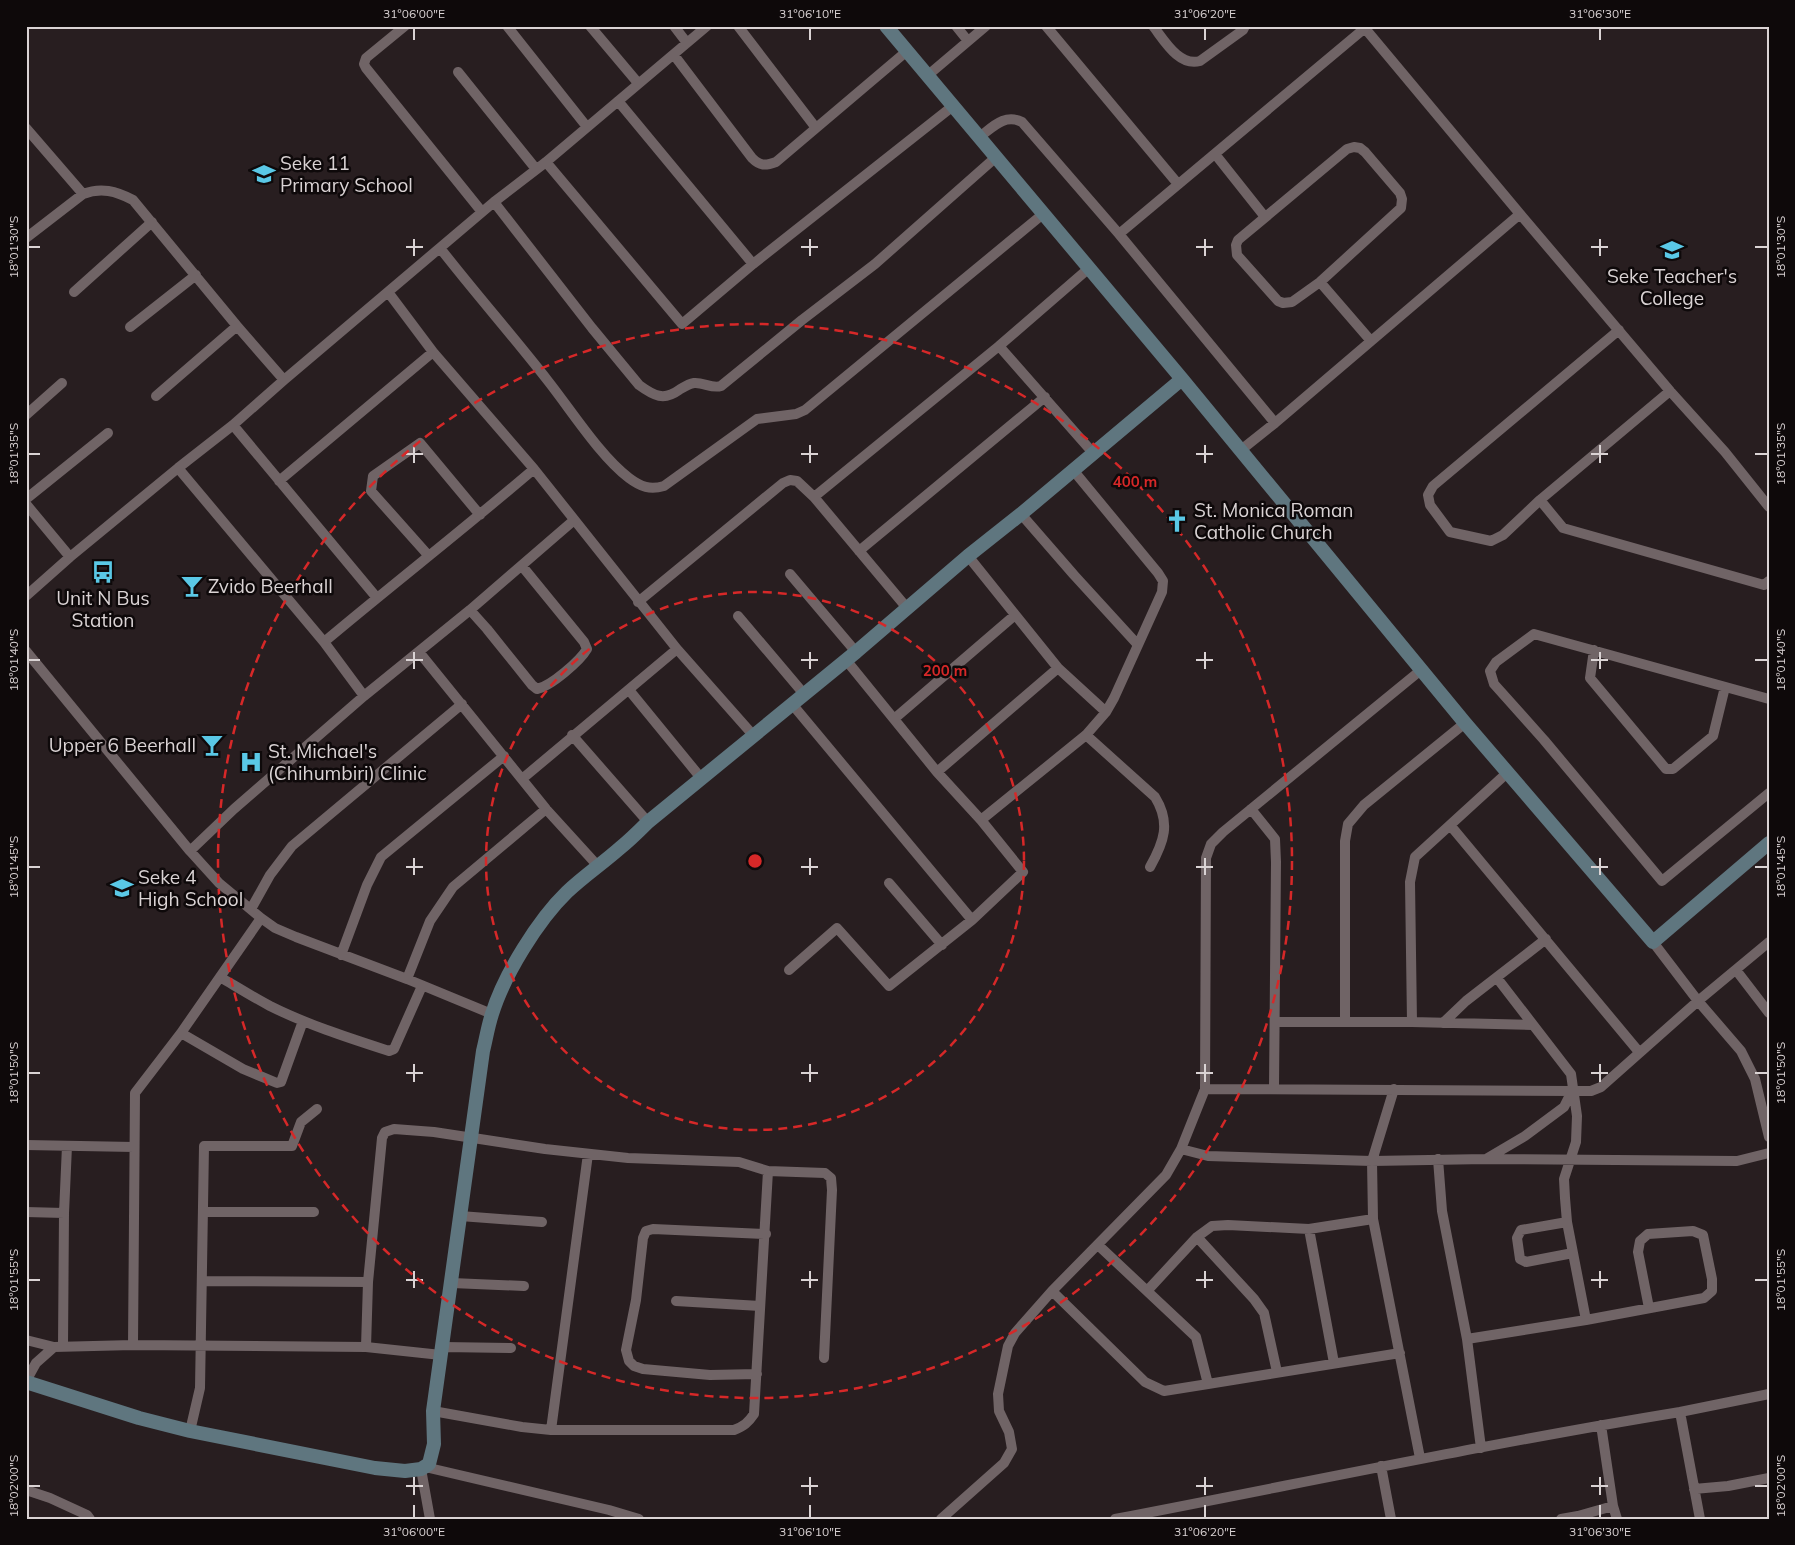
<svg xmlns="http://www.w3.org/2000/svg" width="1795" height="1545" font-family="Mulish,sans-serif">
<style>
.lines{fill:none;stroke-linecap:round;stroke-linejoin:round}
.street{stroke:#706466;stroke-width:10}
.secondary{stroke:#5f767f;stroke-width:14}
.ticks{fill:none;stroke:#dad3d4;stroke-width:2}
.ring{fill:none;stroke:#d62828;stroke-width:2.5;stroke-dasharray:9 6}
.labels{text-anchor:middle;stroke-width:5;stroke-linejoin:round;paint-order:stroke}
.poi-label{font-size:19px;fill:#dad3d4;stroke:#0e090a;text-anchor:start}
.centre{fill:#d62828;stroke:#0e090a;stroke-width:2.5}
.ring-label{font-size:15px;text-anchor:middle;font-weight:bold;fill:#d62828;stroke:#0e090a;stroke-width:5;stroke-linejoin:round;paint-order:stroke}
.neatline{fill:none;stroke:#dad3d4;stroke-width:2}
.ticks-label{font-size:12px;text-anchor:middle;fill:#dad3d4}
</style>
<rect width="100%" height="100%" fill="#281e20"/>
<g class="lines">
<path class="street" d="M 405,26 L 366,58 L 364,64 L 366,68 L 482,212
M 507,26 L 587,127
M 590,26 L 638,83
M 674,26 L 687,43
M 738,26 L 816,128
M 956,26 L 968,41
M 1046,26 L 1178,184
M 1153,26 C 1164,40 1179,67 1200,61 L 1243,30 L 1245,26
M 1363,26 L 1520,214 L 1670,391 L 1725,452 L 1769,507
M 674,55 L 752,158 C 760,166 765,166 776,162 L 907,51
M 458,72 L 536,169
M 927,76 L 986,26
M 618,101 L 753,264
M 26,128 L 83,194
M 978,138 C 992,128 1004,113 1022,122 L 1119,234 L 1275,423
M 1354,147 L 1360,148 L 1365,152 L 1400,193 L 1402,199 L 1401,208 L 1320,282 L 1292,302 L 1283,303 L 1278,301 L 1237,255 L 1236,245 L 1238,240 L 1347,149 Z
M 1215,154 L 1265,217
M 546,162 L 682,324 L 753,264 L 953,106
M 494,202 L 592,328 L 639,385 C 654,396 664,401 679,390 C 684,387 688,384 694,383 C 703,382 712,389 721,386 L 802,320 L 875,264 L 995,158
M 1119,234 L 1365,28
M 26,238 L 83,194 C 101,187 116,191 133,200 L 237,326 L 284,380
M 440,248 C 475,293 513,336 548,381 C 571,410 600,456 629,478 C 641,487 650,490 664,486 L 757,419 L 796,414 L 805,410 L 1043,214
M 1320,282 L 1371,341
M 74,292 L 152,222
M 388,292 L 433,352 L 534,469 L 677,649 L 753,735
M 130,327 L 196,275
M 1619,330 L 1433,486 L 1428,495 L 1430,505 L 1450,532 L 1491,541 L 1503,535 L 1540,500 L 1670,391
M 999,346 L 1094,454
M 156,396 L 237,326
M 26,415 L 62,383
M 233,425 L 377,598
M 1241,450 L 1275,423 L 1520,214
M 178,468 L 324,642 L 364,696
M 279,481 L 433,352
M 814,497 L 999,346 L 1088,269
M 26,499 L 108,433
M 1540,500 L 1563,528 L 1764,585 L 1769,581
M 26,504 L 70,557
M 1021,514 L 1074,575 L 1138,645
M 859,551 L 1045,397
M 428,555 L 371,491 L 373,476 L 420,443 L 480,515
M 968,556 L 1058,668 L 1106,712
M 790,574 L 856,652
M 26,596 L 70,557 L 178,468 L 233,425 L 284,380 L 494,202 L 546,162 L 707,26
M 638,602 L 783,483 L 790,480 L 797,481 L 814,497 L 907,608
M 470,610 L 487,629 L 532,685 L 537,689 C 551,686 580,661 587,649 L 584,642 L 522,566
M 738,616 L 804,694
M 324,642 C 393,584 465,528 534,469
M 1594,650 L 1590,678 L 1666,769 L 1673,769 L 1713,736 L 1725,687
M 26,651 L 190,851 L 219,883 L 261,918 L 275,928 L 296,937 L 407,979 L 492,1014
M 419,652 L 546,809 L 597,865
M 629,690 L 701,778
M 1769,699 L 1534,634 L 1496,662 L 1490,671 L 1494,684 L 1544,740 L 1662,881 L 1769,793
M 792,704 L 972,920 L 1023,872 L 981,820 L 937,772 L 846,660
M 894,719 L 1015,615
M 572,735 L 648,822
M 1086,735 L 1155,797 C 1171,823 1164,842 1150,867
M 937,772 L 1058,668
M 522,779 L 677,649
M 1251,809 L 1275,839 L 1276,862 L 1274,1088
M 981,820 L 1086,735 L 1106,712 L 1114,698 L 1162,592 L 1163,581 L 1158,573 L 1073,470
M 1450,825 L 1639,1052
M 190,851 L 234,809 L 364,696 L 470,610 L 573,521
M 889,883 L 942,945
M 251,909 L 270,875 L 292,846 L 462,704
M 1653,942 L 1698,1001 L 1741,1051 L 1755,1079 L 1769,1137
M 341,955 L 367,885 L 381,857 L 504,756
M 789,970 L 837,928 L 889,986 L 972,920
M 1736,970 L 1769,1013
M 220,977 C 237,987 253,997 270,1006 C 308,1025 349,1038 389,1051 L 394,1049 L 422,986
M 1497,978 L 1571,1074 L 1577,1116 L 1576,1142 L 1564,1179 L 1565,1198 L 1567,1222 L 1586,1320
M 407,979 L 430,921 L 453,887 L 546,809
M 1345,1021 L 1345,841 L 1348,824 L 1364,805 L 1465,723
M 1276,1022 L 1412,1022 L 1532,1025
M 1412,1022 L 1410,882 L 1415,857 L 1507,773
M 1443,1023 L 1466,1001 L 1546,939
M 181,1033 L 243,1069 L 277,1083 L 281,1082 L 303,1021
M 1205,1089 L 1572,1091 L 1591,1091 L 1601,1087 L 1698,1001 L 1769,942
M 1394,1089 L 1372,1161 L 1373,1219 L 1420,1458
M 26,1145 L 134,1147
M 1181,1149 L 1208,1156 L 1372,1161 L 1486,1159 L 1737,1161 L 1769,1153
M 1438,1159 L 1442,1211 L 1467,1339 L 1586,1320 L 1704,1298 L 1712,1291 L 1712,1279 L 1703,1235 L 1693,1231 L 1648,1234 L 1640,1241 L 1638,1252 L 1649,1308
M 1486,1159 L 1525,1136 L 1564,1107 L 1572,1091
M 768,1171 L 825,1173 L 831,1178 L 832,1190 L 824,1358
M 26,1212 L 64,1213
M 204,1212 L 314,1212
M 460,1216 L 542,1222
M 1567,1222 L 1521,1230 L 1517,1238 L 1520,1259 L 1526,1262 L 1573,1253
M 1309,1229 L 1334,1363
M 1197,1237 L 1254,1299 L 1264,1313 L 1277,1372
M 202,1281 L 368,1282
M 452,1283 L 524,1286
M 1052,1291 L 1145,1382 L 1164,1391 L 1208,1384 L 1196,1337 L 1098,1245
M 1147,1291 L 1197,1237 L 1212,1226 L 1228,1225 L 1309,1229 L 1373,1219
M 676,1301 L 760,1306
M 1467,1339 L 1481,1448
M 26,1340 L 54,1347 L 133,1345 L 366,1347 L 441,1355
M 133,1345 L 135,1093 L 181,1033 L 261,918
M 63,1346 L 64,1213 L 67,1146
M 366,1347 L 368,1282 L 382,1138 L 385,1132 L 394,1129 L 434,1132 L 545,1149 L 628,1158 L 739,1162 L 768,1171 L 754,1414 C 748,1423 744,1426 734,1430 L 551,1430 L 522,1427 L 433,1411
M 443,1347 L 511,1348
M 757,1374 L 710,1375 L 643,1369 L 634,1366 L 629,1361 L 626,1350 L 636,1300 L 643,1238 L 646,1231 L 653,1229 L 766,1234
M 26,1381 L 36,1363 L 54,1347
M 1208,1384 L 1400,1353
M 1601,1425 L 1613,1506 L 1617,1519
M 551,1430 L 588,1154
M 190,1431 L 200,1388 L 204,1146 L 292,1146 L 301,1122 L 317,1109
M 1381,1466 L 1391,1519
M 425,1467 L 609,1510 L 639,1519
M 421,1469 L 430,1519
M 1694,1489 L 1728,1486 L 1769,1478
M 26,1490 L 50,1498 L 87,1515 L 90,1519
M 941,1519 L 1004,1463 L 1012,1449 L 1009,1432 L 999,1411 L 998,1394 L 1008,1346 L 1015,1333 L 1052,1291 L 1166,1175 L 1181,1149 L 1205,1089 L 1206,858 L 1211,844 L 1223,832 L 1421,670
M 1115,1519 C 1303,1483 1491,1443 1680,1412
M 1561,1519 L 1578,1516 L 1613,1506
M 1700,1519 L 1680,1412 L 1769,1394"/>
<path class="secondary" d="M 886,26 L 1182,379 L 1465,723 L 1653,942 L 1769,843
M 26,1382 L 139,1418 L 190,1431 L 375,1468 L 405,1471 L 421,1469 L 429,1464 L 434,1444 L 433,1411 L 483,1051 C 486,1039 488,1026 492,1014 C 504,975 538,920 567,892 C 584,876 603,863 620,848 C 630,840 639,831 648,822 L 856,652 L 968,556 L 1021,514 L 1182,379"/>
</g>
<path class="ticks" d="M 414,28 L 414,40M 810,28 L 810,40M 1205,28 L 1205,40M 1600,28 L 1600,40M 414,239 L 414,256M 810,239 L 810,256M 1205,239 L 1205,256M 1600,239 L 1600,256M 28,247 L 40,247M 406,247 L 423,247M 801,247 L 818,247M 1196,247 L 1213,247M 1591,247 L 1608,247M 1755,247 L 1768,247M 414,445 L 414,463M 810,445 L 810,463M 1205,445 L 1205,463M 1600,445 L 1600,463M 28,454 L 40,454M 406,454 L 423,454M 801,454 L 818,454M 1196,454 L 1213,454M 1591,454 L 1608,454M 1755,454 L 1768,454M 414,652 L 414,669M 810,652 L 810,669M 1205,652 L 1205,669M 1600,652 L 1600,669M 28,660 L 40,660M 406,660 L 423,660M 801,660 L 818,660M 1196,660 L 1213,660M 1591,660 L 1608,660M 1755,660 L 1768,660M 414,858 L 414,875M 810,858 L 810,875M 1205,858 L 1205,875M 1600,858 L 1600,875M 28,867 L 40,867M 406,867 L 423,867M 801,867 L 818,867M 1196,867 L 1213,867M 1591,867 L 1608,867M 1755,867 L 1768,867M 414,1064 L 414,1082M 810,1064 L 810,1082M 1205,1064 L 1205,1082M 1600,1064 L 1600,1082M 28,1073 L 40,1073M 406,1073 L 423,1073M 801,1073 L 818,1073M 1196,1073 L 1213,1073M 1591,1073 L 1608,1073M 1755,1073 L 1768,1073M 414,1271 L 414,1288M 810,1271 L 810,1288M 1205,1271 L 1205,1288M 1600,1271 L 1600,1288M 28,1280 L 40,1280M 406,1280 L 423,1280M 801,1280 L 818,1280M 1196,1280 L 1213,1280M 1591,1280 L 1608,1280M 1755,1280 L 1768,1280M 414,1477 L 414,1495M 810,1477 L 810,1495M 1205,1477 L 1205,1495M 1600,1477 L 1600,1495M 28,1486 L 40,1486M 406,1486 L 423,1486M 801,1486 L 818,1486M 1196,1486 L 1213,1486M 1591,1486 L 1608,1486M 1755,1486 L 1768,1486M 414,1505 L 414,1518M 810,1505 L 810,1518M 1205,1505 L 1205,1518M 1600,1505 L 1600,1518"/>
<g class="ring">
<circle cx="755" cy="861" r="269"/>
<circle cx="755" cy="861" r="537"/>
</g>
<defs>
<symbol id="school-bare" viewBox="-9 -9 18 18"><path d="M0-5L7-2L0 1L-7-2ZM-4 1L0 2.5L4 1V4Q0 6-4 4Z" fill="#5ac8e6" stroke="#0e090a" stroke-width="2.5" paint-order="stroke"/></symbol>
<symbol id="university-bare" viewBox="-9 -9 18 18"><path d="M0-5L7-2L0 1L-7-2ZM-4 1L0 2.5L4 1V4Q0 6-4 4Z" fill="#5ac8e6" stroke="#0e090a" stroke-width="2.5" paint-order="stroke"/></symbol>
<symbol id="church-bare" viewBox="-9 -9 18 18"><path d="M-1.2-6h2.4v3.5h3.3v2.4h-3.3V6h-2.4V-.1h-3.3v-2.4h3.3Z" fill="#5ac8e6" stroke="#0e090a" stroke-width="2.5" paint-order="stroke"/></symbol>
<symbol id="bus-bare" viewBox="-9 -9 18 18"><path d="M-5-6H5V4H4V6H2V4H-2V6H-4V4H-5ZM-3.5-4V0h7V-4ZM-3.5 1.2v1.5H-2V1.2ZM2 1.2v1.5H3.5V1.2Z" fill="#5ac8e6" stroke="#0e090a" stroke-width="2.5" paint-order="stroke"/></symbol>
<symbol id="bar-bare" viewBox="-9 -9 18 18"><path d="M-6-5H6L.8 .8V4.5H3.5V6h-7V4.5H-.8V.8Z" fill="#5ac8e6" stroke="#0e090a" stroke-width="2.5" paint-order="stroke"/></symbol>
<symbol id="hospital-bare" viewBox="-9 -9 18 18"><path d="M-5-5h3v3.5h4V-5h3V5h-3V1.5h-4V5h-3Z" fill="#5ac8e6" stroke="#0e090a" stroke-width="2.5" paint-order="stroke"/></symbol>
</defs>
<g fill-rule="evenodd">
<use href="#school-bare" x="248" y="158" width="32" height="32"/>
<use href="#university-bare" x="1656" y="234" width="32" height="32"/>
<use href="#church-bare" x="1161" y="505" width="32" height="32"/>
<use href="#bus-bare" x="87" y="556" width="32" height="32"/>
<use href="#bar-bare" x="176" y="570" width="32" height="32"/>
<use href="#bar-bare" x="196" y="729" width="32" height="32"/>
<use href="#hospital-bare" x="235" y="746" width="32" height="32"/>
<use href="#school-bare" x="106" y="872" width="32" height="32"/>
</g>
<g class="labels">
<g class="poi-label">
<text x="280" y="170">Seke 11<tspan x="280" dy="22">Primary School</tspan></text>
<text x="1672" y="283" text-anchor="middle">Seke Teacher's<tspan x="1672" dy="22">College</tspan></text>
<text x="1194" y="517">St. Monica Roman<tspan x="1194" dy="22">Catholic Church</tspan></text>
<text x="208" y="593">Zvido Beerhall</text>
<text x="103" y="605" text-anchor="middle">Unit N Bus<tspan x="103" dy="22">Station</tspan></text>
<text x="196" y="752" text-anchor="end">Upper 6 Beerhall</text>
<text x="268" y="758">St. Michael's<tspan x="268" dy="22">(Chihumbiri) Clinic</tspan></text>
<text x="138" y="884">Seke 4<tspan x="138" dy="22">High School</tspan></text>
</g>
</g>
<circle cx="755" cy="861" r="8" class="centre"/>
<g class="ring-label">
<text x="1135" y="487">400 m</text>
<text x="945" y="676">200 m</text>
</g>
<rect width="1795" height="1545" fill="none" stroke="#0e090a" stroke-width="55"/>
<rect x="28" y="28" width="1740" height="1490" class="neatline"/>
<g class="ticks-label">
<text x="414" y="18">31°06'00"E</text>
<text x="810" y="18">31°06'10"E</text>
<text x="1205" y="18">31°06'20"E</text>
<text x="1600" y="18">31°06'30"E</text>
<text transform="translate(14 247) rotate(-90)" y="4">18°01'30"S</text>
<text transform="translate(1781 247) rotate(-90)" y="4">18°01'30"S</text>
<text transform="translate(14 454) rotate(-90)" y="4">18°01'35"S</text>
<text transform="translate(1781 454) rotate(-90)" y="4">18°01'35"S</text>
<text transform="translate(14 660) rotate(-90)" y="4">18°01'40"S</text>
<text transform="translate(1781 660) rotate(-90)" y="4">18°01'40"S</text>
<text transform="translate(14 867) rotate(-90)" y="4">18°01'45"S</text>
<text transform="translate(1781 867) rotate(-90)" y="4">18°01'45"S</text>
<text transform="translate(14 1073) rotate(-90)" y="4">18°01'50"S</text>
<text transform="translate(1781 1073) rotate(-90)" y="4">18°01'50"S</text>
<text transform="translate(14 1280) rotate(-90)" y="4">18°01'55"S</text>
<text transform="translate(1781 1280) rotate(-90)" y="4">18°01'55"S</text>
<text transform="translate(14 1486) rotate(-90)" y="4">18°02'00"S</text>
<text transform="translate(1781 1486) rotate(-90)" y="4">18°02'00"S</text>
<text x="414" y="1536">31°06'00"E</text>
<text x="810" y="1536">31°06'10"E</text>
<text x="1205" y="1536">31°06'20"E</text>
<text x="1600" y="1536">31°06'30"E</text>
</g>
</svg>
